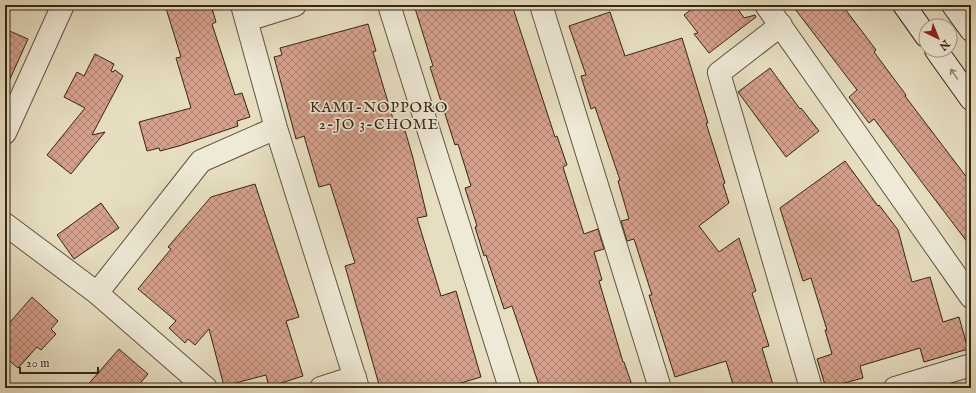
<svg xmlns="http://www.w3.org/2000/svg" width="976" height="393" font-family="'IM FELL English',serif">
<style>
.building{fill:url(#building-cross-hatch);stroke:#342616}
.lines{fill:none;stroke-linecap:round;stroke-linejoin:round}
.street-casing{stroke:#615441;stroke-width:24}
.secondary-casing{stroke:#342616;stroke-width:24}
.street{stroke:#efead7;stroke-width:22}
.secondary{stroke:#efead7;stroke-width:22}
.oneway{stroke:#928876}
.labels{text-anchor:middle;stroke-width:3.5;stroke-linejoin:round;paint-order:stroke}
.neighbourhood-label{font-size:15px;letter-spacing:1px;fill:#342616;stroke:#efead7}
</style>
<defs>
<pattern id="building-cross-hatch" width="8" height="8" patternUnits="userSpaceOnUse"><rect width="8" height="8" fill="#d5a08c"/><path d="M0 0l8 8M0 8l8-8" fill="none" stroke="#ae8271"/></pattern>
</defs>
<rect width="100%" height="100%" fill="#e7dec1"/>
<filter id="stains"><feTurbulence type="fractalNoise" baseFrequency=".005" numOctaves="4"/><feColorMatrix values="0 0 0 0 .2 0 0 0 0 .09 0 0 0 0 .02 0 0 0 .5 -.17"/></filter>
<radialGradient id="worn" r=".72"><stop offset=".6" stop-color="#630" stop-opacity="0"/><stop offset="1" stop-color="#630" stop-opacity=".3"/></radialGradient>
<path class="building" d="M 165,5 L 211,5 L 216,22 L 212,24 L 235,95 L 242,93 L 250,117 L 237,121 L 238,126 L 179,146 L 160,151 L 159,148 L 147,151 L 139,122 L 191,108 L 176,58 L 181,57 Z
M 414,5 L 512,5 L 555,137 L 557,136 L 567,165 L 563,167 L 584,234 L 598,229 L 604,249 L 594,252 L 602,280 L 599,281 L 623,362 L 624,362 L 633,388 L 540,388 L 512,306 L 504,309 L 486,255 L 484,256 L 475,227 L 477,226 L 465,188 L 471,186 L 458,144 L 455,145 L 430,67 L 433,66 Z
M 697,5 L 735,5 L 744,18 L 755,15 L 756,17 L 709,53 L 694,34 L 698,33 L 684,15 Z
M 792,5 L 842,5 L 876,50 L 874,52 L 906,95 L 905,96 L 971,183 L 971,247 L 874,119 L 869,123 L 849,97 L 857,90 Z
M 610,12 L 625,56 L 682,38 L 708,123 L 706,123 L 725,183 L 723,184 L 729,203 L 699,226 L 719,252 L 739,238 L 756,291 L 752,293 L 769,346 L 762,348 L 774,388 L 734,388 L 726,361 L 675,377 L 649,295 L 652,295 L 634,239 L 627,241 L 621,221 L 629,219 L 618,181 L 620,180 L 595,107 L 591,109 L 581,76 L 586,75 L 569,26 Z
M 368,24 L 376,51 L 373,52 L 396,129 L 404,127 L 413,158 L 427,216 L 417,218 L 441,296 L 456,291 L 481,377 L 444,388 L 380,388 L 345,266 L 355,263 L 330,184 L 319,187 L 304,136 L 296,139 L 274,57 L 282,55 L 280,48 Z
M 5,29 L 28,39 L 5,90 Z
M 95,54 L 114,64 L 111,71 L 113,72 L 115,70 L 123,76 L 92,135 L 105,132 L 71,174 L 47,155 L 85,108 L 64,97 L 77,72 L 84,76 Z
M 770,68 L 800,109 L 801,108 L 819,131 L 786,157 L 738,92 Z
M 845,161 L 878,206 L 879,205 L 898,230 L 912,282 L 930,277 L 943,322 L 959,317 L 968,349 L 924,362 L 920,348 L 860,366 L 863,378 L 826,388 L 817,359 L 832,354 L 825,330 L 827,330 L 811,278 L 803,281 L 780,208 Z
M 255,184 L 299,317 L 286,321 L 303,376 L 269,387 L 266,375 L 224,386 L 209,329 L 195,345 L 188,339 L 185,343 L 169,328 L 176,321 L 138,289 L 171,249 L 168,247 L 211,197 Z
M 101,203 L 119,228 L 74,259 L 57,235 Z
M 32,297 L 58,321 L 51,329 L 56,334 L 41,350 L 37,347 L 18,368 L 5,357 L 5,328 Z
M 119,349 L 148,374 L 136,388 L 85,388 Z"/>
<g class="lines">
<defs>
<path id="street" d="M 242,5 L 276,128 L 358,388
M 389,5 L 510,388
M 541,5 L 660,388
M 766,5 L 971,297
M 247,20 L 295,5
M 781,25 L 719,73 L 811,388
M 5,133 L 63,5
M 5,224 L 97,293 L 206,388
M 97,293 L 201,161 L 276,128
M 321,388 L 355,377
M 895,388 L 971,365"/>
<path id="secondary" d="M 904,5 L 926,36
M 953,5 L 971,30
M 936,50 L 971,99"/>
</defs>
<use href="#street" class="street-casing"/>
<use href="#secondary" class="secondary-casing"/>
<use href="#street" class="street"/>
<use href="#secondary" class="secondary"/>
</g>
<defs><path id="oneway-shaft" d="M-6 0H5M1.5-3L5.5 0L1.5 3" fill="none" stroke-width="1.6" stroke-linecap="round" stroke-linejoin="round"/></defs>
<use class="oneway" href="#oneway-shaft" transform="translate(954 74) rotate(-125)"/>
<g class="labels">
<g class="neighbourhood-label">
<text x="379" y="112">KAMI-NOPPORO<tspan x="379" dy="17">2-JO 3-CHOME</tspan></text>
</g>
</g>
<rect width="976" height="393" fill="none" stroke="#e7dec1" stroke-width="20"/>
<rect x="6" y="6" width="964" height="381" fill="none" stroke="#342616" stroke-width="2"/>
<rect x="10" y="10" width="956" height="373" fill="none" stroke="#342616"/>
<g transform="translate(938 38) rotate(137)"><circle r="19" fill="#efead7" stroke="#a49c8a"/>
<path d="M0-3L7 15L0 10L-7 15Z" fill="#8f2418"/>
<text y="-6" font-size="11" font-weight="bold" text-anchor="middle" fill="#342616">N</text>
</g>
<path d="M20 367v6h78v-6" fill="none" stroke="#342616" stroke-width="2"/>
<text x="26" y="367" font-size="12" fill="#342616" stroke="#efead7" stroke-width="3" paint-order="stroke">20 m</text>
<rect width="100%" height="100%" filter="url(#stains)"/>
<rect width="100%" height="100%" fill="url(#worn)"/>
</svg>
